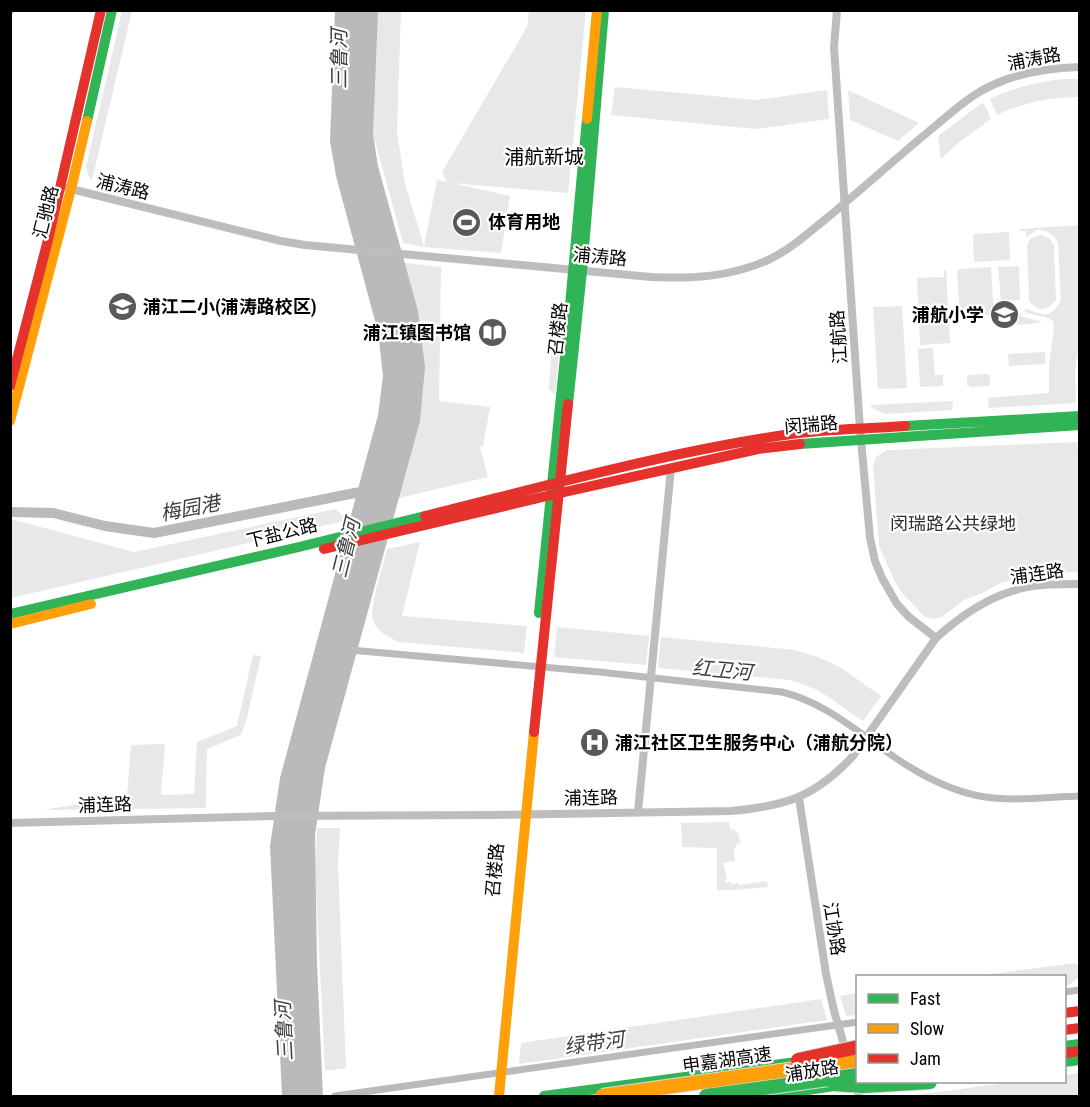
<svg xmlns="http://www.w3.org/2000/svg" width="1090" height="1107" font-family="'Roboto Condensed','Noto Sans SC',sans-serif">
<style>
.green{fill:#e8e8e8}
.water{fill:#bababa}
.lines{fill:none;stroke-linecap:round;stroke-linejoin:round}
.canal{stroke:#bababa;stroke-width:7}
.river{stroke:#bababa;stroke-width:10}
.street{stroke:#bdbdbd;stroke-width:8}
.fast{stroke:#30b455;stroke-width:10}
.slow{stroke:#ff9f0a;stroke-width:10}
.jam{stroke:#e5322d;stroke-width:10}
.fast-bridge-casing{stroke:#dbdbdb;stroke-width:16;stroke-linecap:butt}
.slow-bridge-casing{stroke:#dbdbdb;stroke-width:16;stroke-linecap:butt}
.jam-bridge-casing{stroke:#dbdbdb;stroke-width:16;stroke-linecap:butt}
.fast-bridge{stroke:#30b455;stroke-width:14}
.slow-bridge{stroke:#ff9f0a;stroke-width:14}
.jam-bridge{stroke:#e5322d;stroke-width:14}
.labels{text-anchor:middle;stroke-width:4.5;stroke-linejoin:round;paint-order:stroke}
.street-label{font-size:18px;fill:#000;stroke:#fff}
.poi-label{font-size:18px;font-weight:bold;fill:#000;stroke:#fff;text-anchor:start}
.park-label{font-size:18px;fill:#2d2d2d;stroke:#fff}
.water-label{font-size:20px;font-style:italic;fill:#3e3e3e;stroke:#fff}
.neighbourhood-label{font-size:20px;fill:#000;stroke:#fff}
</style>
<rect width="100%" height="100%" fill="#fff"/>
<path class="green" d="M 122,11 L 132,11 L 92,180 L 88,175 L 86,167 Z
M 375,11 L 401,11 L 397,132 L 405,184 L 424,246 L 437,180 L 446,182 L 442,172 L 527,27 L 529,11 L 586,11 L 568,193 L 452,183 L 510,196 L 501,253 L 424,247 L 403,243 L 373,134 Z
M 1064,79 L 1079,79 L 1079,97 C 1051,97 1022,103 997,115 L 990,99 C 1014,87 1038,82 1064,79 Z
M 615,87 L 756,100 L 827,90 L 829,119 L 756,129 L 611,115 Z
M 848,90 L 919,123 L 898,141 L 850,120 Z
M 982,103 L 985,105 L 991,119 L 958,143 L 941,159 L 938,136 Z
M 1079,225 L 1080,336 L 1075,372 L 1076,403 L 989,408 L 988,398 L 1049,393 L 1049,365 L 1054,328 L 1053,321 L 1049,318 L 1026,313 L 1024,309 C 1030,309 1032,312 1038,313 C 1050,317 1056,310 1061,300 L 1058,243 C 1054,234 1047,230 1037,230 L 1026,237 L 1026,231 L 1020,231 L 1020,229 Z
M 1009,232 L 1010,260 L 974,262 L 973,234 Z
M 1040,235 L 1049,238 L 1054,245 L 1056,300 C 1048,311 1037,313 1029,300 L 1027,245 L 1031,238 Z
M 380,260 L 441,267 L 439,401 L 490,407 L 483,446 L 480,447 L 488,477 L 399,498 Z
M 1019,266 L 1020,300 L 1001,301 L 998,267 Z
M 991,267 L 994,317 C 982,313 972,313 960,318 L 957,272 L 959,269 Z
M 944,270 L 946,270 L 950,343 L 920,345 L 917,278 L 944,277 Z
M 902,306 L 907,388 L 878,389 L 873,307 Z
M 1021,313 L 1021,316 L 1042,322 C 1029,325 1018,326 1005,321 L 1004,314 Z
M 561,336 L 555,395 L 549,389 L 552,342 L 553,338 Z
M 933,348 L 935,375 L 943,375 L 943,386 L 920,387 L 918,349 Z
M 1045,352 L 1045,364 L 1009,366 L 1008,354 Z
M 987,374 L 990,376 L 990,383 L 989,386 L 972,387 L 967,385 L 967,378 L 969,375 Z
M 953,401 L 952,410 L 885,414 L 872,408 L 869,402 L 871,405 Z
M 1077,442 L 1080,471 L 1079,572 L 1043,573 L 1003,582 L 982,593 L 964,600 L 942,617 L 935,619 L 925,617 L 903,594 L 895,582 L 879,546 L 873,466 L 876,457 L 887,450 Z
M 335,509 L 348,520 L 11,598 L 11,519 L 134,552 Z
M 420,542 L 402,616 L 527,626 L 524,653 L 399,642 C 388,637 378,632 373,621 C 369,607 383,565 387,549 Z
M 557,627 L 649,636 L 646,665 L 554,657 Z
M 661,637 L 795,650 L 818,657 L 840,667 L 881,696 L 863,721 L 818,690 L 791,680 L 658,668 Z
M 253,655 L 261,656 L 247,718 L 241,735 L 207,749 L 206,808 L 43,810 L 127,796 L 131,745 L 165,744 L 161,795 L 194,794 L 197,742 L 237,726 Z
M 729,822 L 730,829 L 734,830 L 739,834 L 740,843 L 737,843 L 734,850 L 735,861 L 723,863 L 727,879 L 725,880 L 725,883 L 731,882 L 731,884 L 738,883 L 738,885 L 767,881 L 768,887 L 735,890 L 717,890 L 717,848 L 682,847 L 681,823 Z
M 317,828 L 340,828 L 338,864 L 346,1068 L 325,1071 L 315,869 Z
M 1075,963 L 1079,966 L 1078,978 L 1069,985 L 1065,985 L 1064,976 L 977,976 Z
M 857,993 L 857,1015 L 846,1016 L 840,996 Z
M 821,999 L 827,1020 L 519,1064 L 521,1043 Z
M 1079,1073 L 1077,1096 L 907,1096 L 1014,1082 L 1064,1082 L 1065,1075 Z"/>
<path class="water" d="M 335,11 L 378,11 L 373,134 L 378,166 L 418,311 L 425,367 L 420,421 L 325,768 L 315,835 L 317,964 L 323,1096 L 282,1096 L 270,846 L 280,778 L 378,415 L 383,376 L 378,332 L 336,176 L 330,141 Z"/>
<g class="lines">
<path class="canal" d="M 10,11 L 11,10
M 350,650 L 599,672 L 782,692 C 831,704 866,740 908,766 C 929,779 954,791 979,796 C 1012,802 1047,797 1080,796
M 1064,992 L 1080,990
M 335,1096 L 858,1022"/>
<path class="river" d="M 10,512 L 53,513 L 105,526 L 154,533 L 370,490"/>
<path class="street" d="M 837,10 L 834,47 L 860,429 L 870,538 L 875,561 L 882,578 L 897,604 L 909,617 L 936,638
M 67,188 L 281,241 L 305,245 L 651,277 C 692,279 730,277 768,260 C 790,250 808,233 827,218 C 861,190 894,160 928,132 C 950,114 969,95 995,84 C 1021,72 1051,68 1080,67
M 799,798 L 826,974 L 834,1011 L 859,1096
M 638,812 L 671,468
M 10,823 L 274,816 L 491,815 L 731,811 C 786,806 815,797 853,756 L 936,638 C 960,616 988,597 1019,589 C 1038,584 1060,584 1080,584"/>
<path class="fast" d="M 87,121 L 112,10
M 568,404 L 582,271 L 604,10
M 905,426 L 1080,416
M 800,444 L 1080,425
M 539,613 L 568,327 L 587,119
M 10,614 L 299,547 L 425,516
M 1064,1046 L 1080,1044
M 1064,1062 L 1080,1060
M 544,1096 L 804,1061
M 767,1096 L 841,1085"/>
<path class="slow" d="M 587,119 L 597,10
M 10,421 L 71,189 L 87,121
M 10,624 L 91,604
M 499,1096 L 534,732"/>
<path class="jam" d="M 10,386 L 48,240 L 101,10
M 425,516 C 546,486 667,452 791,434 C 828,429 867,429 905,426
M 324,549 L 551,495 L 758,449 L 800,444
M 534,732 L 568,404
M 1064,1013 L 1080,1011
M 1064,1030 L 1080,1028
M 1064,1053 L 1080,1051"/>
<defs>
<path id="fast-bridge" d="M 834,1084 L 863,1086 L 930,1082
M 706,1096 L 858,1075"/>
<path id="slow-bridge" d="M 602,1096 L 858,1060"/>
<path id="jam-bridge" d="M 798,1060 L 858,1047"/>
</defs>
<use href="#fast-bridge" class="fast-bridge-casing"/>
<use href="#slow-bridge" class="slow-bridge-casing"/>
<use href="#jam-bridge" class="jam-bridge-casing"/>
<use href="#fast-bridge" class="fast-bridge"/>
<use href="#slow-bridge" class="slow-bridge"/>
<use href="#jam-bridge" class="jam-bridge"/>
</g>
<defs>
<symbol id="stadium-disc" viewBox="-11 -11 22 22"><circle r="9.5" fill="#595959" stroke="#fff"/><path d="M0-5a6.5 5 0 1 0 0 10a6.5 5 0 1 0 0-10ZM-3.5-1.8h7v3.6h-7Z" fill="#fff"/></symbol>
<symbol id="school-disc" viewBox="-11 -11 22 22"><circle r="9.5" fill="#595959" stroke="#fff"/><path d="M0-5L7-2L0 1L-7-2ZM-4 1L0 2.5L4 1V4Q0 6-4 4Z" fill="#fff"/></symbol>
<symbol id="library-disc" viewBox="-11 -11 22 22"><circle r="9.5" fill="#595959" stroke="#fff"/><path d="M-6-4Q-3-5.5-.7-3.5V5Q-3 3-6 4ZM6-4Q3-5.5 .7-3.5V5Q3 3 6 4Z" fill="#fff"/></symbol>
<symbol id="hospital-disc" viewBox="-11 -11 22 22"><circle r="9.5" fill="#595959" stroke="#fff"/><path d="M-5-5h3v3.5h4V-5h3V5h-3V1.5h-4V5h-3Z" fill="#fff"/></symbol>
</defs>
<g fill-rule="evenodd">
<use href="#stadium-disc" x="450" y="206" width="33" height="33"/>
<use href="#school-disc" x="106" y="290" width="33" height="33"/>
<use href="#school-disc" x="988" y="298" width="33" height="33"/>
<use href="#library-disc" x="476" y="316" width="33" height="33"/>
<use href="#hospital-disc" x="578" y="726" width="33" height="33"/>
</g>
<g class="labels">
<g class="street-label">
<text transform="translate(1034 59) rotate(-11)" y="6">浦涛路</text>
<text transform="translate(123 187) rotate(14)" y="6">浦涛路</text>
<text transform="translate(46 212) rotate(-76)" y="6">汇驰路</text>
<text transform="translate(600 257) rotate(5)" y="6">浦涛路</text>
<text transform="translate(558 329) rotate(-84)" y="6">召楼路</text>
<text transform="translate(839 337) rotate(-94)" y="6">江航路</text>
<text transform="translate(811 425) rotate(-5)" y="6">闵瑞路</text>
<text transform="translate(282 533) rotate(-14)" y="6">下盐公路</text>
<text transform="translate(1037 574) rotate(-8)" y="6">浦连路</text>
<text transform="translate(591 798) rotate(-1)" y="6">浦连路</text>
<text transform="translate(105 805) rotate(-2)" y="6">浦连路</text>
<text transform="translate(495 870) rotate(-85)" y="6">召楼路</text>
<text transform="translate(834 929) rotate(81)" y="6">江协路</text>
<text transform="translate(727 1060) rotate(-8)" y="6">申嘉湖高速</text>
<text transform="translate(812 1071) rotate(-9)" y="6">浦放路</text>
</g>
<g class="poi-label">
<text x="488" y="228">体育用地</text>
<text x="143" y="313">浦江二小(浦涛路校区)</text>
<text x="984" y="321" text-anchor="end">浦航小学</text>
<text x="471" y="339" text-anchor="end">浦江镇图书馆</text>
<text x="615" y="749">浦江社区卫生服务中心（浦航分院）</text>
</g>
<g class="park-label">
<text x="953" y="530">闵瑞路公共绿地</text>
</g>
<g class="water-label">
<text transform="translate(339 59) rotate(-90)" y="7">三鲁河</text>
<text transform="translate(190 508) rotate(-11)" y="7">梅园港</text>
<text transform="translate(346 548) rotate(-76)" y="7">三鲁河</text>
<text transform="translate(722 670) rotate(5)" y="7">红卫河</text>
<text transform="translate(284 1031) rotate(-93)" y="7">三鲁河</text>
<text transform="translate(594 1043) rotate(-8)" y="7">绿带河</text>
</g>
<g class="neighbourhood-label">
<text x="544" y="164">浦航新城</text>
</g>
</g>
<rect width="1090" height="1107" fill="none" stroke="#000000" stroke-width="24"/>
<rect x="856" y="975" width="210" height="108" fill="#ffffff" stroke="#999999" stroke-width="1.5"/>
<rect x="868" y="994" width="30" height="9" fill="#30b455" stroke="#999999" stroke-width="1.5"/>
<text x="910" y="1005" font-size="18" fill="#000000">Fast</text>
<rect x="868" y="1024" width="30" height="9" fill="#ff9f0a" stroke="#999999" stroke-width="1.5"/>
<text x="910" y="1035" font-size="18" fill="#000000">Slow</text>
<rect x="868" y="1054" width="30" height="9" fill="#e5322d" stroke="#999999" stroke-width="1.5"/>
<text x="910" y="1065" font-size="18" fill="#000000">Jam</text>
</svg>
